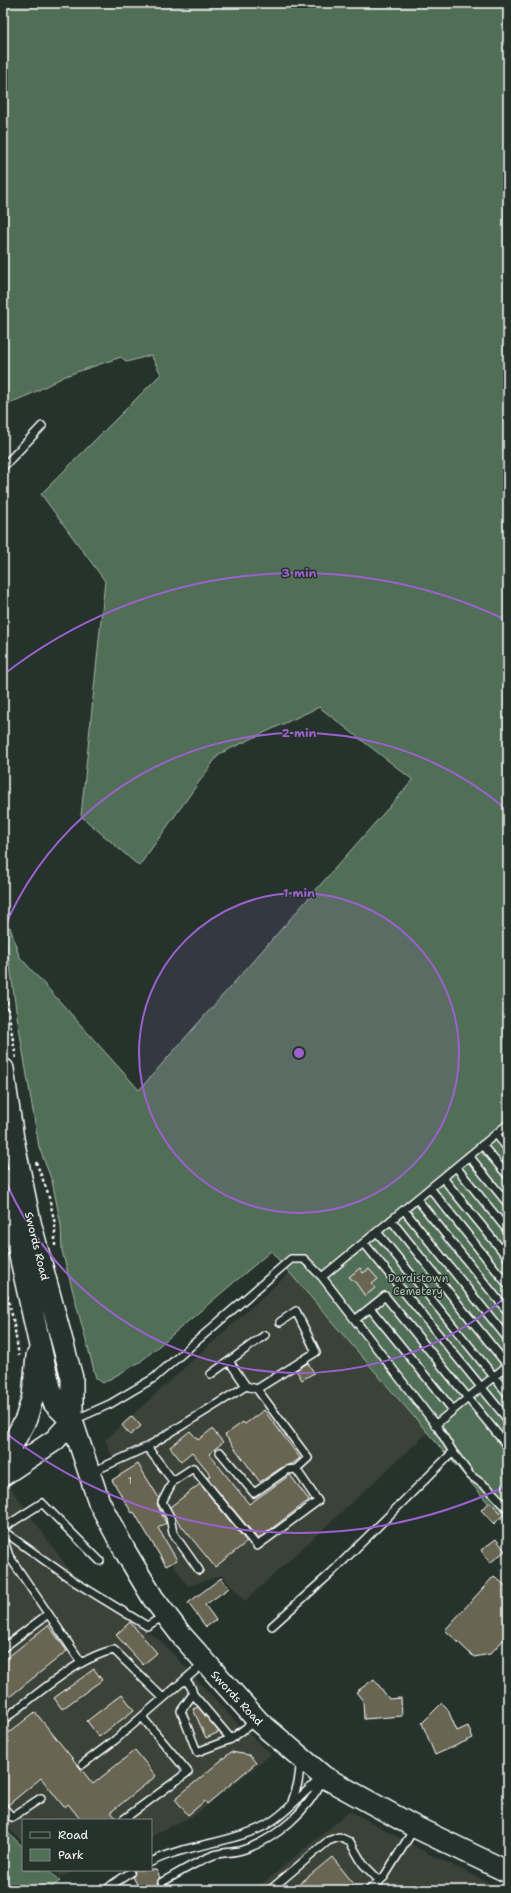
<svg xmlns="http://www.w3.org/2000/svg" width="511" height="1893" font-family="'Shantell Sans',sans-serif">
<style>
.built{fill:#3a4238}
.green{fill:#516e57;stroke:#a8b6ab}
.building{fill:#696552;stroke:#fff}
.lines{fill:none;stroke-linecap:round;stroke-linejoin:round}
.lane-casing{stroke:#fff;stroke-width:10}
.secondary-casing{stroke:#fff;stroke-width:24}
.path{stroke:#fff;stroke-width:2.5;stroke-dasharray:3 3;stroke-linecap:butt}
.lane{stroke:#26332d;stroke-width:7}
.secondary{stroke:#26332d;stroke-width:21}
.ring{fill:none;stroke:#9c61cf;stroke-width:2}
.labels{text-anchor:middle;stroke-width:3;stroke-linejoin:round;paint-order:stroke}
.number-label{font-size:9px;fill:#dad8d4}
.street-label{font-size:11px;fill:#fff;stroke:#26332d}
.park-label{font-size:11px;fill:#b1beb3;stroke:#26332d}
.centre{fill:#9c61cf;stroke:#26332d;stroke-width:2}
.ring-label{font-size:12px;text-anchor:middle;font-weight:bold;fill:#9c61cf;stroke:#26332d;stroke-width:3;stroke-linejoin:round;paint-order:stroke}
</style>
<rect width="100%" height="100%" fill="#26332d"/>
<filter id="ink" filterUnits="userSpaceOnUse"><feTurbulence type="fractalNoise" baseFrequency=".025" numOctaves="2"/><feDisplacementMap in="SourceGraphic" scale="8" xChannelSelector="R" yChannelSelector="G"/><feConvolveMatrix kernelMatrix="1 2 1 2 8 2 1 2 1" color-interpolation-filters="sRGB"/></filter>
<g filter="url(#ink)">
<path class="built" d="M 290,1272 L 427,1433 L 245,1601 L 222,1575 L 188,1586 L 140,1517 L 105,1440 Z
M 3,1338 L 10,1382 L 3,1410 Z
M 10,1487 L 84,1591 L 161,1641 L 236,1722 L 271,1754 L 195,1815 L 162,1830 L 151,1837 L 151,1820 L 23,1820 L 23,1842 L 3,1823 L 3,1495 Z
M 350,1811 L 433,1856 L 504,1890 L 255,1890 Z
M 53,1870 L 76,1870 L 61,1877 Z"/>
<path class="green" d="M 3,3 L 508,3 L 508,1526 L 271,1251 L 140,1362 L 103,1383 L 96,1378 L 62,1251 L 61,1225 L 52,1181 L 39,1147 L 16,1010 L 5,929 L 10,927 L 19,956 L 139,1090 L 413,780 L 319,707 L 219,754 L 139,866 L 81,816 L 105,581 L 41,494 L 161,374 L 151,355 L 127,362 L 121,357 L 65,376 L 33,393 L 3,406 Z
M 3,1338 L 10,1382 L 3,1389 Z
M 3,1828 L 23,1847 L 23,1870 L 48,1870 L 60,1881 L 48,1890 L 3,1890 Z"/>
<path class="building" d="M 360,1268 L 363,1273 L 369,1269 L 378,1279 L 372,1284 L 375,1288 L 365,1296 L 356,1283 L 349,1277 Z
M 308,1363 L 314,1373 L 302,1380 L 296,1370 Z
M 264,1410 L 300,1458 L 292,1464 L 284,1466 L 260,1482 L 225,1435 L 243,1422 L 245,1424 Z
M 132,1416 L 141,1426 L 130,1435 L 122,1425 Z
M 212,1429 L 223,1442 L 209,1454 L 249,1504 L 290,1475 L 309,1500 L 258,1539 L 207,1478 L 211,1475 L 192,1452 L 181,1461 L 170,1447 L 190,1431 L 198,1440 Z
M 138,1464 L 159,1498 L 157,1504 L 166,1523 L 158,1528 L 177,1560 L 166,1566 L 134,1512 L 132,1513 L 112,1480 Z
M 200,1484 L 247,1542 L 215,1567 L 175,1518 L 170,1507 Z
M 490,1502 L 503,1515 L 494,1524 L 481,1510 Z
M 496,1539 L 505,1551 L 490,1563 L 481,1550 Z
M 494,1576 L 508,1588 L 508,1635 L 490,1654 L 474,1657 L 445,1630 Z
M 221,1578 L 229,1588 L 205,1605 L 216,1620 L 206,1627 L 188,1603 Z
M 130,1622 L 157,1653 L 143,1665 L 116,1635 Z
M 48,1625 L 67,1651 L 3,1702 L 3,1661 Z
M 94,1669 L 102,1680 L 62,1709 L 54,1698 Z
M 374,1679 L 389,1699 L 401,1698 L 402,1716 L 364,1719 L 363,1701 L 356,1692 Z
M 122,1694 L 134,1710 L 99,1737 L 87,1721 Z
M 442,1703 L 447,1708 L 457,1731 L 468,1726 L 473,1738 L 435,1755 L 422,1723 Z
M 198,1707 L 219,1732 L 206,1738 L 193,1709 Z
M 35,1712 L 93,1784 L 135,1750 L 156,1776 L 111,1812 L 118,1820 L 81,1820 L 68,1804 L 64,1807 L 41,1778 L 8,1805 L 3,1799 L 3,1743 L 9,1738 L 6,1735 Z
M 231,1752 L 249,1755 L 256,1763 L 207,1804 L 205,1801 L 188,1815 L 175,1799 Z
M 332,1857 L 354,1884 L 347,1890 L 292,1890 Z
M 134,1870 L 156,1870 L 160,1877 L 158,1880 L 157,1884 L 160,1886 L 165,1886 L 167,1890 L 140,1890 L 133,1877 L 135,1873 Z"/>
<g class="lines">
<defs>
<path id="lane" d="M 3,467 L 42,426
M 496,1134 L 508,1149
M 482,1145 L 508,1176
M 469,1156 L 508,1204
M 456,1167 L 508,1231
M 443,1178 L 508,1258
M 430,1188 L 508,1285
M 417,1199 L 508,1312
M 404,1210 L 508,1339
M 391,1220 L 508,1366
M 377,1232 L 508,1394
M 364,1243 L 508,1420
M 322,1277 L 508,1124
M 370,1308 L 453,1410
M 355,1320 L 385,1296 L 508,1447
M 229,1361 L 246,1386
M 211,1374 L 265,1335
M 257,1389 L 316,1352 L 296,1311 L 280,1322
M 74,1420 L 110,1404 L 154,1378 L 291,1259 L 304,1259 L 322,1277 L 438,1428 L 453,1452 L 331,1573 L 272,1626
M 435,1425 L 508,1365
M 220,1452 L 254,1493 L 287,1470 L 296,1469
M 453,1452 L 470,1475 L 489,1489 L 508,1509
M 92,1472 L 147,1447 L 246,1386 L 257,1389 L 308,1458 L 296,1469 L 318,1501 L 257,1546 L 193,1468 L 173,1481 L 147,1447
M 173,1481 L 162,1502 L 170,1517 L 173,1533 L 199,1570
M 3,1528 L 42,1503 L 100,1561
M 3,1531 L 75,1582 L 147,1626 L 164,1616
M 3,1537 L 9,1556 L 81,1662
M 3,1648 L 48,1614
M 185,1679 L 191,1687 L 193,1694 L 231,1739 L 255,1721
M 193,1694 L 181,1711 L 197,1752 L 231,1739
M 3,1720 C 33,1698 79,1656 114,1650 L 163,1698
M 83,1764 L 115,1740 L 204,1663
M 292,1802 L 298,1783 L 301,1761
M 3,1807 L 12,1817 L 41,1798
M 124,1819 L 188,1772 L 142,1717
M 151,1862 C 185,1845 226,1844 260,1828 C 284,1817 301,1793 322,1778
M 162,1882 C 179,1873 197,1861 214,1855 C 223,1852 233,1853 242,1850 C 276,1840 308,1810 323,1779
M 106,1890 L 113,1884 L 130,1873
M 270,1890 L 328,1841 L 339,1837 L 350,1842 L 363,1864 L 380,1881
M 369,1890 L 384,1877 L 414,1829"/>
<path id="secondary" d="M 3,1069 L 13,1139 L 30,1222 L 72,1378 L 72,1421 L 99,1502 L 125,1551 L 153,1598 L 182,1636 L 259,1722 L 324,1777 L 415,1827 L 508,1872
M 3,1179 L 44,1364 L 54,1403 L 72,1421
M 3,1461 L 26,1419 L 33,1396 L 37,1356
M 3,1475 L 55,1440 L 72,1421"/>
</defs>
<use href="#lane" class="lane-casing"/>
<use href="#secondary" class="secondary-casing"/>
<path class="path" d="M 3,978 L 16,1059
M 36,1162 L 48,1193 L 55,1224 L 55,1246
M 3,1278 L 13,1319 L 19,1356"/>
<use href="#lane" class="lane"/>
<use href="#secondary" class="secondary"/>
</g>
</g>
<circle cx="299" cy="1053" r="160" fill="#9c61cf" fill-opacity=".12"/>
<g class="ring">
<circle cx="299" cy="1053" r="160"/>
<path d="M507 1296A320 320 0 0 1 3 1175M3 931A320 320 0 0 1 507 810"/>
<path d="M506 1486A480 480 0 0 1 3 1431M3 675A480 480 0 0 1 506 620"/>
</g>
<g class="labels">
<g class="number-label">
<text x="130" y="1484">1</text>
</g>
<g class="street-label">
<text transform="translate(37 1246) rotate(76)" y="4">Swords Road</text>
<text transform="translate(237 1698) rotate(47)" y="4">Swords Road</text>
</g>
<g class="park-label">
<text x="418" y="1282">Dardistown<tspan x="418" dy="13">Cemetery</tspan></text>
</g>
</g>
<circle cx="299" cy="1053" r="6" class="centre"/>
<g class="ring-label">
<text x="299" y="577">3 min</text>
<text x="299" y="737">2 min</text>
<text x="299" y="897">1 min</text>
</g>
<rect width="511" height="1893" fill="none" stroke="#26332d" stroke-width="16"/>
<rect x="8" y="8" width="495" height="1877" fill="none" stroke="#fff" stroke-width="1.5" filter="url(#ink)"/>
<rect x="22" y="1819" width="130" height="52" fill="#26332d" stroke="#7d8581"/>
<rect x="30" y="1832" width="20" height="6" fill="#26332d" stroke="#7d8581"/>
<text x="58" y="1839" font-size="12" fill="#ffffff">Road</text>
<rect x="30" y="1849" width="20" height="12" fill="#516e57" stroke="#7d8581"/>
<text x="58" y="1859" font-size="12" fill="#ffffff">Park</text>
</svg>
